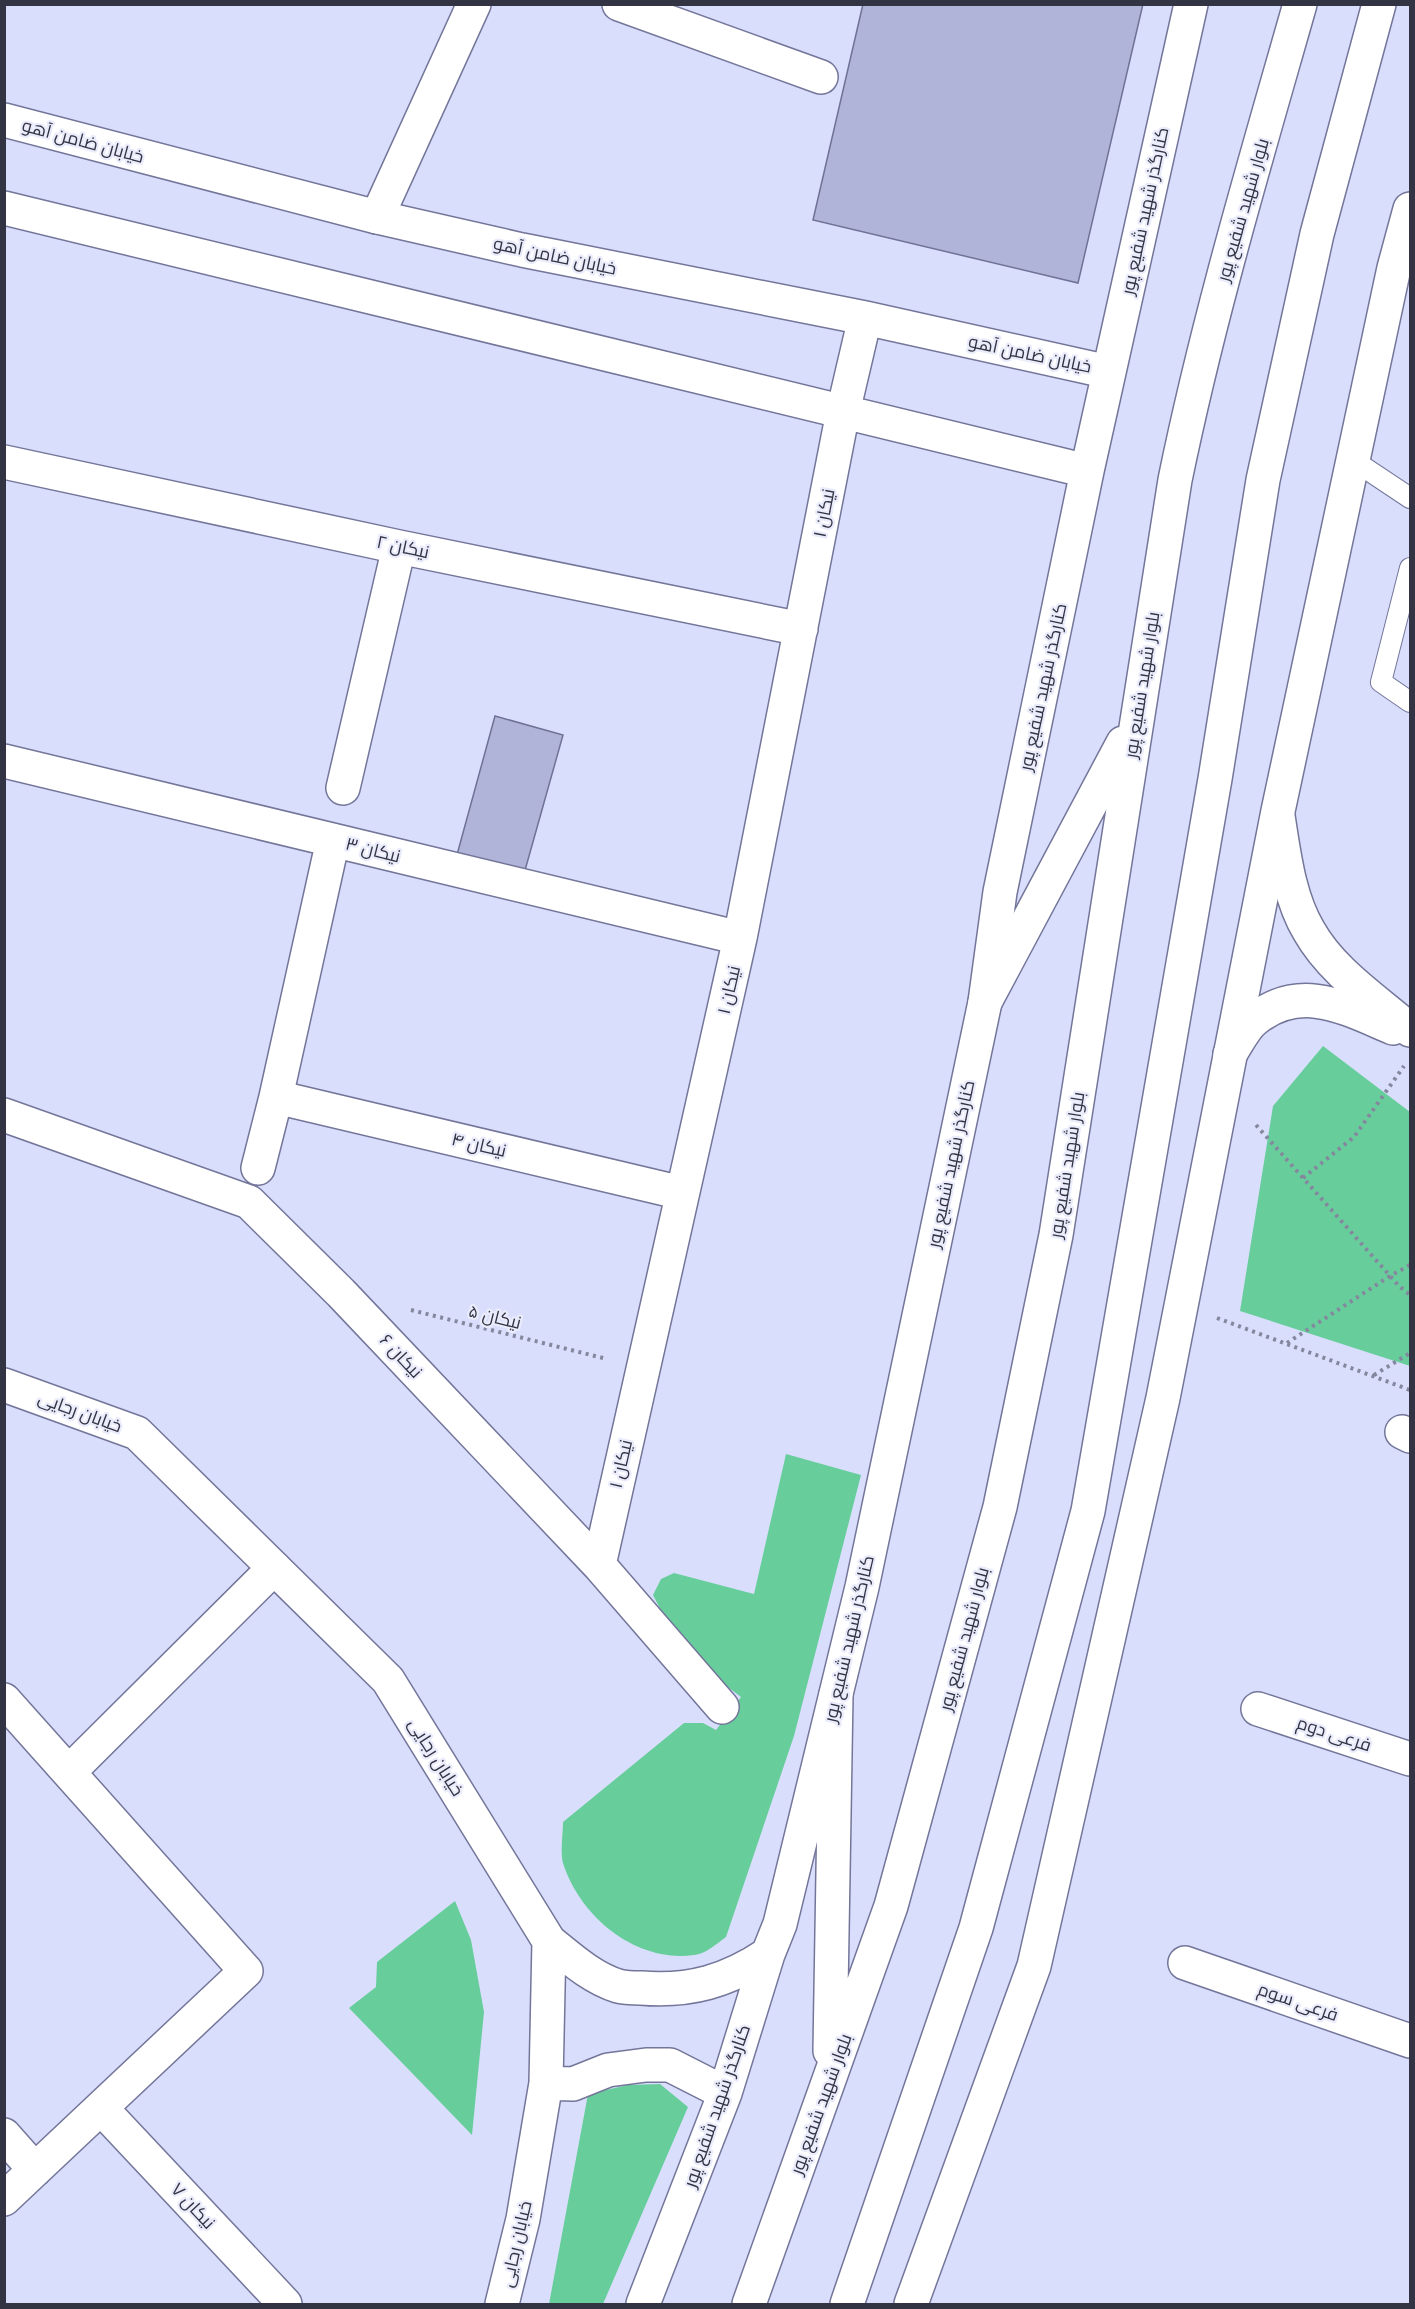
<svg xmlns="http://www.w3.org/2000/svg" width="1415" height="2309" font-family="'Public Sans',Cairo,sans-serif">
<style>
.green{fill:#67ce9b}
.building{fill:#b0b4d9;stroke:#6f7295;stroke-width:1.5}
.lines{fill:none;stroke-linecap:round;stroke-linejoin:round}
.lane-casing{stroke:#737699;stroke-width:22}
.street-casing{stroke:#737699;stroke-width:36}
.secondary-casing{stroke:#737699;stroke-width:36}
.primary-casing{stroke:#737699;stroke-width:36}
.path{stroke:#84879e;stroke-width:4;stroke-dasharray:3 4.5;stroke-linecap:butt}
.lane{stroke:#fff;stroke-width:20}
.street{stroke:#fff;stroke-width:33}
.secondary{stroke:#fff;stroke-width:33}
.primary{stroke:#fff;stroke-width:33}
.labels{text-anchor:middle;stroke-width:4.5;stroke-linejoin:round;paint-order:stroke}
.street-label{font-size:18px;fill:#323443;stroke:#eaecfc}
</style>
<rect width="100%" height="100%" fill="#dadefd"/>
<path class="green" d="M 1323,1046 L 1410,1112 L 1410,1366 L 1240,1311 L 1273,1106 Z
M 786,1454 L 861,1475 L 794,1736 L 726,1937 C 716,1944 706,1954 694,1955 C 636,1963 580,1917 563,1863 C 560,1852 563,1834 563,1822 L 684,1723 L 703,1723 L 716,1730 L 741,1697 L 716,1678 L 666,1620 L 653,1595 L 661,1579 L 674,1573 L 754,1594 Z
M 455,1901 L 471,1940 L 484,2012 L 472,2135 L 349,2008 L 376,1987 L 377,1962 Z
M 660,2084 L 688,2107 L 603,2304 L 549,2304 L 588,2094 L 628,2085 Z"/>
<path class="building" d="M 863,4 L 1143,4 L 1078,283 L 813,220 Z
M 495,716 L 563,735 L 522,881 L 455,862 Z"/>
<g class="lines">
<defs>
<path id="lane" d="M 1353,460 L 1410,498
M 1410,568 L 1381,682 L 1410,702"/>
<path id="street" d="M 619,4 L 821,77
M 377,217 L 474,4
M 4,462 L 399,547 L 801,629
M 4,761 L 740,938
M 343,788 L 399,547
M 1278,816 C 1284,854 1289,898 1309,931 C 1332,972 1376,1000 1410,1030
M 1230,1054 C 1237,1044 1244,1028 1254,1020 C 1300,982 1346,1008 1393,1028
M 276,1097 L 682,1193
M 4,1115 L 249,1202 L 341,1293 L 599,1565 L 722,1707
M 258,1168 L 276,1097 L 333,840
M 1402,1432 L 1410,1436
M 599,1565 L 740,938 L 843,412
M 4,1700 L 246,1971 L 4,2199
M 1258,1709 L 1410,1759
M 69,1772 L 274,1568
M 1185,1963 L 1410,2041
M 101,2108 L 285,2304
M 4,2135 L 35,2170"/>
<path id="secondary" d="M 4,120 L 377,217 L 522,250 L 865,318 L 1109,372
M 4,208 L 1087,471
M 843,412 L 865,318
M 4,1385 L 137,1433 L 388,1680 L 549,1941 L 546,2083 L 523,2219 L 502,2304
M 549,1941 C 570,1958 592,1978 618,1986 C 625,1988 634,1988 641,1988 C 690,1992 728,1981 768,1954
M 546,2083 L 573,2084 L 608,2070 L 646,2065 L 670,2065 L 725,2093
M 643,2304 L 725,2093 L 768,1954 L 780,1924 L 862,1587 L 985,1002 L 1000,892 L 1087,471 L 1191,4
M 911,2304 L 1034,1966 L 1163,1398 L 1278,811 L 1394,268 L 1410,209"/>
<path id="primary" d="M 985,1002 L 1123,743
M 830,2051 L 836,1695
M 749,2304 L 891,1906 L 1000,1507 L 1056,1235 L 1175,480 C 1208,319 1255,162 1300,4
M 847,2304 L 976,1928 L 1088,1511 L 1215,779 L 1263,480 L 1317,234 L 1379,4"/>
</defs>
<use href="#lane" class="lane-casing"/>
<use href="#street" class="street-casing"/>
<use href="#secondary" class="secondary-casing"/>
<use href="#primary" class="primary-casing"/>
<path class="path" d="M 1256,1125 L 1399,1286 L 1410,1295
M 1303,1178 L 1354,1137 L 1404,1066
M 411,1310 L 607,1359
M 1217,1318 L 1410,1390
M 1287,1343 L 1390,1276 L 1410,1265
M 1374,1375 L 1410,1353"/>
<use href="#lane" class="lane"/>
<use href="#street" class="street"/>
<use href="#secondary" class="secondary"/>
<use href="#primary" class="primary"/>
</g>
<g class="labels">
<g class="street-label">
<text transform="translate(83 141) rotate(15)" y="6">خیابان ضامن آهو</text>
<text transform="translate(1243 210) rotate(-74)" y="6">بلوار شهید شفیع پور</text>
<text transform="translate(1145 211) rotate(-78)" y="6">کنارگذر شهید شفیع پور</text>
<text transform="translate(555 256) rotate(12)" y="6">خیابان ضامن آهو</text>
<text transform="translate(1030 354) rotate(12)" y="6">خیابان ضامن آهو</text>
<text transform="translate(824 513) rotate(-79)" y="6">نیکان ۱</text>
<text transform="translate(403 547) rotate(12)" y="6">نیکان ۲</text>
<text transform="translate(1142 685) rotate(-81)" y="6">بلوار شهید شفیع پور</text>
<text transform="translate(1043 687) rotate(-78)" y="6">کنارگذر شهید شفیع پور</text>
<text transform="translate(373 850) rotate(14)" y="6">نیکان ۳</text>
<text transform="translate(729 990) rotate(-77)" y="6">نیکان ۱</text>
<text transform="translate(479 1145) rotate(13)" y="6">نیکان ۴</text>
<text transform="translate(951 1164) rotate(-78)" y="6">کنارگذر شهید شفیع پور</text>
<text transform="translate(1067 1165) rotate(-81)" y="6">بلوار شهید شفیع پور</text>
<text transform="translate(495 1317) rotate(14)" y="6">نیکان ۵</text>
<text transform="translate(401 1356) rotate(47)" y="6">نیکان ۶</text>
<text transform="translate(80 1412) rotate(20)" y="6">خیابان رجایی</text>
<text transform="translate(621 1464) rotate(-77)" y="6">نیکان ۱</text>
<text transform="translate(849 1639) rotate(-77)" y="6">کنارگذر شهید شفیع پور</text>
<text transform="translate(964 1639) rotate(-75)" y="6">بلوار شهید شفیع پور</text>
<text transform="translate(1334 1734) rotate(18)" y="6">فرعی دوم</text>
<text transform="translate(436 1757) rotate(58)" y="6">خیابان رجایی</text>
<text transform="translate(1298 2002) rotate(19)" y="6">فرعی سوم</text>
<text transform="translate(821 2104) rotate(-70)" y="6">بلوار شهید شفیع پور</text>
<text transform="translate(717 2106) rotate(-71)" y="6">کنارگذر شهید شفیع پور</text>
<text transform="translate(193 2206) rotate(47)" y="6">نیکان ۷</text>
<text transform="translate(516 2244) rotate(-77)" y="6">خیابان رجایی</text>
</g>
</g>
<rect width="1415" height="2309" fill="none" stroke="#323443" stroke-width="12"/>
</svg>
